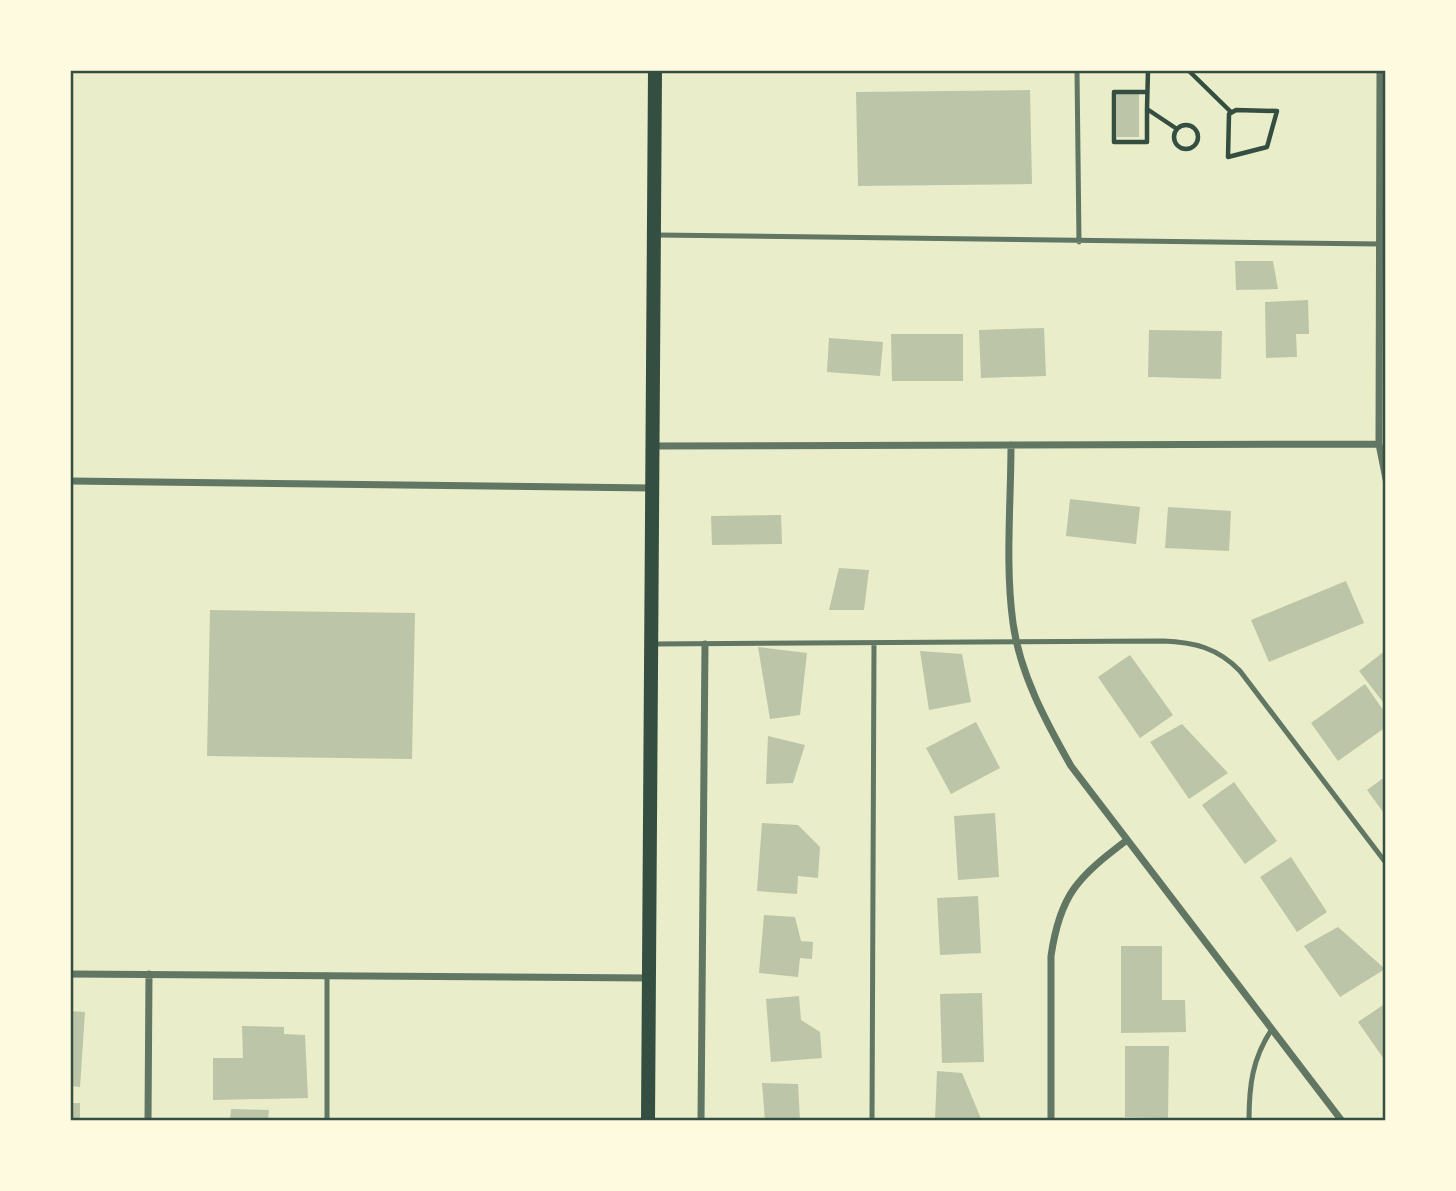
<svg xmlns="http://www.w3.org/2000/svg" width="1456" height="1191" font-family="'Space Grotesk',sans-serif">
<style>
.building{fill:#bcc5a7}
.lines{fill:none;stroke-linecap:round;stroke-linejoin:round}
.path{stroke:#344e41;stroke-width:4.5}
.service{stroke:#617663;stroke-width:5}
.minor{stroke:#617663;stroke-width:7}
.secondary{stroke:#344e41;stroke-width:14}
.neatline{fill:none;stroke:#344e41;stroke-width:2.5}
</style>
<rect width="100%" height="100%" fill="#e9edc9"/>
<path class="building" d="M 1030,90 L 1032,184 L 858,186 L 856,92 Z
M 1117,94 L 1139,94 L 1139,137 L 1117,137 Z
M 1235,261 L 1273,261 L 1278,289 L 1236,290 Z
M 1308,300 L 1309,334 L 1296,334 L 1297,357 L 1266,358 L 1265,302 Z
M 1044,328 L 1046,376 L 981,378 L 979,330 Z
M 1149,330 L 1222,331 L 1221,379 L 1148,377 Z
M 891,334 L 963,334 L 963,381 L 892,381 Z
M 829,338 L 883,342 L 880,376 L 827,372 Z
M 1070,499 L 1140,507 L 1136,544 L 1066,536 Z
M 1168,507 L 1231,511 L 1229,551 L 1165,548 Z
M 781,515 L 782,544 L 712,545 L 711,516 Z
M 839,568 L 869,570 L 864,610 L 829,610 Z
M 1346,581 L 1364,623 L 1269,662 L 1251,620 Z
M 210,610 L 415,613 L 412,759 L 207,756 Z
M 758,647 L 807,653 L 800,715 L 770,719 Z
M 1386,650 L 1386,706 L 1359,671 Z
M 920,651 L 962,654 L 971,702 L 929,710 Z
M 1130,655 L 1173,715 L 1140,738 L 1098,677 Z
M 1365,684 L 1386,714 L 1386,727 L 1338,761 L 1311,723 Z
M 976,722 L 1000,768 L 951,794 L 926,748 Z
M 1182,724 L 1228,773 L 1189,799 L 1150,742 Z
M 768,736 L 805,745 L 793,783 L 766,784 Z
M 1386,776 L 1386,816 L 1367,790 Z
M 1234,782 L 1277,841 L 1245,864 L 1202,805 Z
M 995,813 L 999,877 L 958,880 L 954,816 Z
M 762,823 L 798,825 L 820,847 L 818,878 L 798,876 L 797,894 L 757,891 Z
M 1291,857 L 1327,912 L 1297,932 L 1260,877 Z
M 978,896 L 981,953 L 940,955 L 937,898 Z
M 764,915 L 795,917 L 801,941 L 813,942 L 812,959 L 800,958 L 798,977 L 759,973 Z
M 1338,927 L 1385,969 L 1340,997 L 1304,946 Z
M 1121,946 L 1162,946 L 1162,1000 L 1185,1000 L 1186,1032 L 1121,1033 Z
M 982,993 L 984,1062 L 942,1063 L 940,994 Z
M 799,996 L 801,1020 L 820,1032 L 822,1058 L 771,1062 L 766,999 Z
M 1386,1003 L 1386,1062 L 1358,1022 Z
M 70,1011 L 85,1012 L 80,1087 L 70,1086 Z
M 242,1026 L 284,1027 L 284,1034 L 305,1035 L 308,1098 L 213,1100 L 213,1058 L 243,1058 Z
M 1125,1046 L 1169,1046 L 1168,1118 L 1125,1117 Z
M 937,1071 L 962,1073 L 982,1121 L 935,1121 Z
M 762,1083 L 798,1084 L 800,1121 L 765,1121 Z
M 70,1103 L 80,1103 L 80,1121 L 70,1121 Z
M 231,1109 L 269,1110 L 268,1121 L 230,1121 Z"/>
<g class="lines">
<path class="path" d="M 1148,70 L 1147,109 L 1177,129
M 1188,70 L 1231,112
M 1147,109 L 1147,142 L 1114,142 L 1114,92 L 1147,92
M 1236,110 L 1277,111 L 1267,147 L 1228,157 L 1229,114 Z
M1174 137a12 12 0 1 1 24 0a12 12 0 1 1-24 0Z"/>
<path class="service" d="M 1077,70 L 1079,242
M 657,235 L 1380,244
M 653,644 L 1163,641 C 1194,642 1218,648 1240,671 L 1386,863
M 327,1121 L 327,975
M 872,1121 L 874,644
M 1249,1121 C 1249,1086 1252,1059 1272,1029"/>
<path class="minor" d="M 1380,70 L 1379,444 L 1386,479
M 1011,445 C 1011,503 1005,565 1013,623 C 1020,674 1046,722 1071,766 L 1342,1121
M 653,446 L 1379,444
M 70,481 L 652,488
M 70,974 L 649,978
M 148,1121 L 149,974
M 701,1121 L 705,644
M 1051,1121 L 1051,956 C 1060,894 1078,877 1127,840"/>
<path class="secondary" d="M 648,1121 L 655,70"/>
</g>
<rect width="1456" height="1191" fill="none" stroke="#fefae0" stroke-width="144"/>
<rect x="72" y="72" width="1312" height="1047" class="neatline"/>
</svg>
